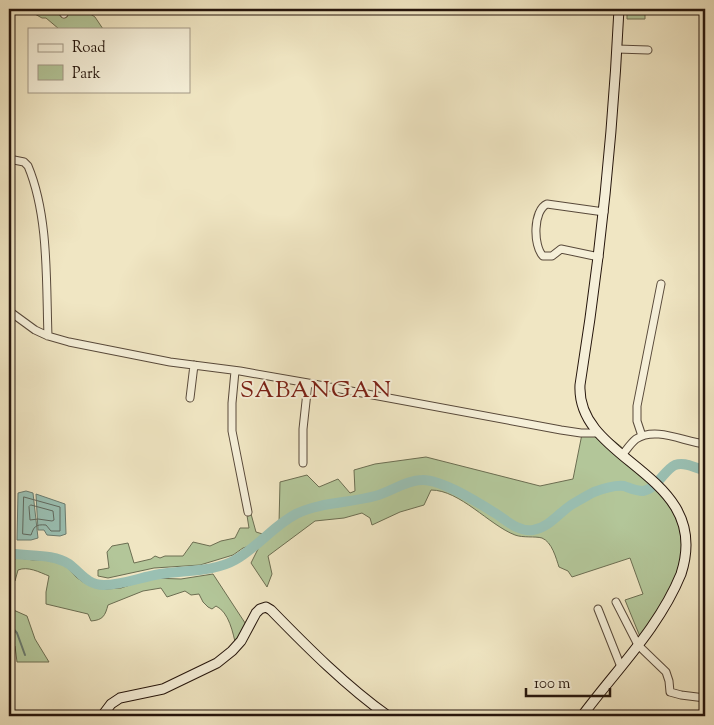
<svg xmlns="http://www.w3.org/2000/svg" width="714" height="725" font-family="'Sorts Mill Goudy',serif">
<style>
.green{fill:#b3c699;stroke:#6c6e52}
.water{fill:#9ac0b3;stroke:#6b7c70}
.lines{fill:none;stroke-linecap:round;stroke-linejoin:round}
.shore{stroke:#606a60;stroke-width:1}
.stream{stroke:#6b7c70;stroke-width:2}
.river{stroke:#9ac0b3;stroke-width:10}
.street-casing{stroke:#58493a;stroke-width:9}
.secondary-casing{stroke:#25150c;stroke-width:11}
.street{stroke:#f5efd8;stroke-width:7}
.secondary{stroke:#f5efd8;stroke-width:9}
.labels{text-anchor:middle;stroke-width:4;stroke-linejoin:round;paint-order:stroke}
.quarter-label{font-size:24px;letter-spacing:1px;fill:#7a1f14;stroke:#f5efd8}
</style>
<rect width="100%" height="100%" fill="#f0e6c3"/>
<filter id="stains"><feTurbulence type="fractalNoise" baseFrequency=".004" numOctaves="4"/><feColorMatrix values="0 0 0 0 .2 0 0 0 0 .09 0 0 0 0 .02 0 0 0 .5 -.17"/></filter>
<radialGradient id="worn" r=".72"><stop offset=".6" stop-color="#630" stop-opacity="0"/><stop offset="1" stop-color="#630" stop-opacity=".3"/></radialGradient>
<path class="green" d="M 26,9 L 61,9 L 89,13 L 95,17 L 103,29 L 59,29 L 46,18 L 42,18 Z
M 627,9 L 645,9 L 645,19 L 627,19 Z
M 582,434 C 588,434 599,432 604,435 C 619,442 631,457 643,467 C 657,479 673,493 681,509 C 704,552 663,604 641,639 L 625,600 L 643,594 L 630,558 L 572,577 L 568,571 L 559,567 C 556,558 552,542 542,538 C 535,536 523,538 515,535 C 489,525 460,490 431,490 L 424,505 L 400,512 L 372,525 L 370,518 L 362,513 L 344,518 L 315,521 L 268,556 L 272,574 L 267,587 L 251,563 L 264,537 L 257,544 L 243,548 L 233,555 L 200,565 L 154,568 L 108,578 L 98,576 L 98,570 L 109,568 L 107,552 L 112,546 L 128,543 L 134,563 L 151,559 L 155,556 L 160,558 L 165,556 L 183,556 L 193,542 L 210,546 L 221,541 L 235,538 L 240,528 L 249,528 L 245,503 L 248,503 L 256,532 L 266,535 L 279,524 L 280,482 L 307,475 L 319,487 L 338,479 L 350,493 L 355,491 L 354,470 L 375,464 L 426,457 L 540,486 L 573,479 Z
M 19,558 L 33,560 L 60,559 L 76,577 L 83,582 L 94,587 L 106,589 L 121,588 L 151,578 L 181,579 L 213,574 L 249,629 L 236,646 C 233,633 229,612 216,606 L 212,609 L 208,607 L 203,602 L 199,594 L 191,595 L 185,591 L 167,597 L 161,588 L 143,591 L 108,605 C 105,616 103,620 91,621 L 88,614 L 46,604 L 46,592 L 49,576 C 39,572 28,566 18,570 L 15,581 L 9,583 L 9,560 Z
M 9,608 L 27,616 L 35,639 L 49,662 L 17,662 L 15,646 L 9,648 Z"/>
<path class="water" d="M 26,491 L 33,493 L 38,538 L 31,540 L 17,540 L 18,493 Z
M 36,494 L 65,504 L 66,534 L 60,536 L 47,535 L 44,530 L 38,530 Z"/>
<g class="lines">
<path class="shore" d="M 24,497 L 60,507 L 60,531 L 51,531 L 46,525 C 35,524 34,527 31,535 L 23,534 Z
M 31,505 L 53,511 L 54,520 L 52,521 L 38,519 L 30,520 L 29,507 Z"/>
<path class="stream" d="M 9,624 L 17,633 L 25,655"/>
<path class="river" d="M 9,553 C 28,557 52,553 69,564 C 81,573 87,585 104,585 C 123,585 141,577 160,574 C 185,570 214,572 235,560 C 258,547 273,526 296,514 C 320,502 350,503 375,496 C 391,492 406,480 422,480 C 441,479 479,503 495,513 C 506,520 518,532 533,530 C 548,528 558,514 571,505 C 578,501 586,496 594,492 C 602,489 616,485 624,486 C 630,488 636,491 643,491 C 657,489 664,470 675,465 C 686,461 695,469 705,470"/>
<defs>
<path id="street" d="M 60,9 L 64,14
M 617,49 L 648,50
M 9,159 L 24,162 L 28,166 C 49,216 46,282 48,336
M 599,257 L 561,249 L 552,256 L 543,256 C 533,246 533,210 547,204 L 604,212
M 9,311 L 35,330 L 48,336 L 69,342 L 170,362 L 240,371 L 308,383 L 561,430 L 581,433 L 599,433
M 235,371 L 232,403 L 232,431 L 248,512
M 190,398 L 194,365
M 642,436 L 637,421 L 637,406 L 661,284
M 623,454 C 627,449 631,443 636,439 C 656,426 684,442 705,444
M 303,463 L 303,429 L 308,383
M 616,602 L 638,645 L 666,672 L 669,681 L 670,692 L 681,695 L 705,698
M 598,609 L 621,667"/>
<path id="secondary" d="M 102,716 L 111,704 L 120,698 L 163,689 L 217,663 L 232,651 L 241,641 L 256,613 L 260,609 L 266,607 L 271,610 C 308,648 346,686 388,716
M 582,716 C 616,670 659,628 681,574 C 714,473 576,463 580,385 C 600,260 613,135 619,9"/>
</defs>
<use href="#street" class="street-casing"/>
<use href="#secondary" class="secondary-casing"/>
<use href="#street" class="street"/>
<use href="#secondary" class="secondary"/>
</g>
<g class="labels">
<g class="quarter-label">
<text x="316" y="397">SABANGAN</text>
</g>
</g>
<rect width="714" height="725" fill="none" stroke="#f0e6c3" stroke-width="30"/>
<rect x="10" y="10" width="694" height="705" fill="none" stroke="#25150c" stroke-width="2.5"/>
<rect x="15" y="15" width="684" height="695" fill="none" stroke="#25150c"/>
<rect x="28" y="28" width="162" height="65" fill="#f5efd8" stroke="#a29886"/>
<rect x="38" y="44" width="25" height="8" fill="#f5efd8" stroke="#a29886"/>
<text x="72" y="52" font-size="15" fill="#25150c">Road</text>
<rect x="38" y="65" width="25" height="15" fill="#b3c699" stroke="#a29886"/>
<text x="72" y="78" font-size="15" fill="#25150c">Park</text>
<path d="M526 688v8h84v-8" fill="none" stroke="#25150c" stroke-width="2.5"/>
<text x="534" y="688" font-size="15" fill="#25150c" stroke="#f5efd8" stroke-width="4" paint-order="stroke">100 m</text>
<rect width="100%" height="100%" filter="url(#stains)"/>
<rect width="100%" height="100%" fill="url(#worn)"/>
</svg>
